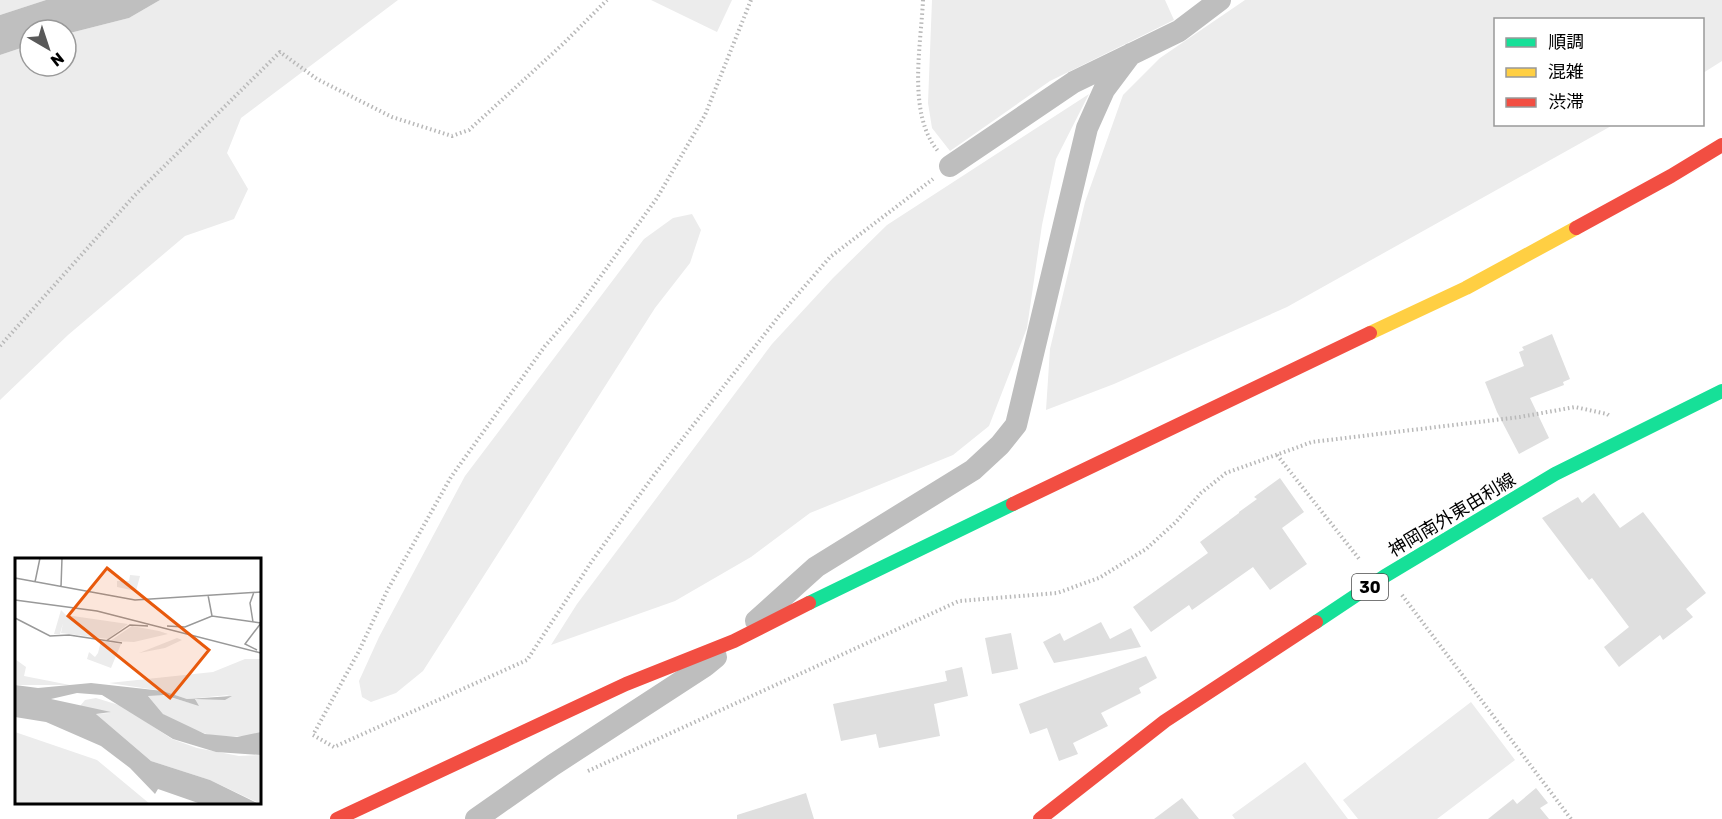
<svg xmlns="http://www.w3.org/2000/svg" width="1722" height="819" font-family="Rubik,'Noto Sans JP',sans-serif">
<style>
.green{fill:#ececec}
.water{fill:#bfbfbf}
.building{fill:#dfdfdf}
.lines{fill:none;stroke-linecap:round;stroke-linejoin:round}
.path{stroke:#b9b9b9;stroke-width:4;stroke-dasharray:1.5 3;stroke-linecap:butt}
.street{stroke:#bebebe;stroke-width:22}
.fast{stroke:#16e098;stroke-width:14}
.slow{stroke:#ffcf43;stroke-width:14}
.jam{stroke:#f24e42;stroke-width:14}
.labels{text-anchor:middle;stroke-width:6;stroke-linejoin:round;paint-order:stroke}
.shield{fill:#fff;stroke:#4c4c4c;stroke-width:1.5}
.shield-label{font-size:16px;font-weight:bold;fill:#000}
.street-label{font-size:18px;fill:#000;stroke:#fff}
.inset-road{fill:none;stroke:#999;stroke-width:1.5}
.view{fill:#e8590c;fill-opacity:0.15;stroke:#e8590c;stroke-width:3}
.inset-edge{fill:none;stroke:#000;stroke-width:3}
</style>
<rect width="100%" height="100%" fill="#fff"/>
<path class="green" d="M 0,0 L 46,0 L 0,15 Z
M 160,0 L 398,0 L 241,118 L 227,153 L 248,189 L 234,219 L 185,236 L 68,335 L 0,400 L 0,55 L 30,45 L 30,66 L 66,66 L 66,34 L 129,18 Z
M 651,0 L 732,0 L 717,32 Z
M 932,0 L 1165,0 L 1174,20 L 1050,81 L 950,151 L 932,128 L 928,103 Z
M 1245,0 L 1722,0 L 1722,61 L 1703,73 L 1702,20 L 1496,20 L 1496,124 L 1613,125 L 1287,307 L 1114,384 L 1046,410 L 1050,349 L 1085,202 L 1123,95 L 1160,58 Z
M 1089,94 L 1056,159 L 1042,225 L 1027,328 L 989,426 L 953,455 L 810,513 L 751,557 L 675,601 L 551,645 L 577,604 L 772,344 L 833,278 L 887,225 Z
M 692,214 L 701,230 L 690,263 L 655,308 L 423,671 L 396,693 L 371,702 L 362,697 L 359,681 L 379,637 L 465,476 L 644,239 L 673,218 Z
M 1471,702 L 1515,760 L 1437,819 L 1358,819 L 1343,800 Z
M 1305,762 L 1348,819 L 1235,819 L 1232,815 Z"/>
<path class="water" d="M 46,0 L 160,0 L 129,18 L 66,34 L 66,30 L 30,30 L 30,45 L 0,55 L 0,15 Z"/>
<path class="building" d="M 1552,334 L 1570,379 L 1563,382 L 1564,385 L 1530,398 L 1549,438 L 1519,454 L 1497,412 L 1485,382 L 1524,366 L 1519,352 L 1524,350 L 1522,347 Z
M 1280,478 L 1304,512 L 1282,528 L 1307,564 L 1270,590 L 1253,567 L 1192,610 L 1189,605 L 1151,632 L 1133,607 L 1208,553 L 1200,542 L 1239,513 L 1239,512 L 1257,499 L 1254,497 Z
M 1594,493 L 1620,528 L 1643,512 L 1706,593 L 1686,609 L 1693,617 L 1663,640 L 1660,635 L 1619,667 L 1604,647 L 1629,627 L 1592,578 L 1589,580 L 1542,518 L 1578,497 L 1582,503 Z
M 1101,622 L 1110,639 L 1131,628 L 1141,647 L 1054,663 L 1043,642 L 1060,633 L 1064,641 Z
M 1011,633 L 1018,669 L 992,674 L 985,638 Z
M 1146,656 L 1157,678 L 1139,688 L 1141,693 L 1101,713 L 1108,726 L 1073,743 L 1078,754 L 1059,761 L 1047,728 L 1030,734 L 1019,704 Z
M 962,667 L 968,696 L 934,704 L 940,736 L 879,748 L 876,734 L 841,741 L 833,704 L 947,681 L 945,671 Z
M 1536,788 L 1548,803 L 1540,808 L 1549,819 L 1488,819 L 1513,799 L 1517,804 Z
M 806,793 L 814,819 L 737,819 L 737,815 Z
M 1182,798 L 1199,819 L 1154,819 Z"/>
<g class="lines">
<path class="path" d="M 751,0 L 705,115 L 657,198 L 575,312 L 545,346 L 451,477 L 388,589 L 359,651 L 313,735 L 334,747 L 527,660 L 592,561 L 654,475 L 779,316 L 830,257 L 933,179
M 923,0 C 921,46 907,114 938,151
M 0,346 L 134,196 L 280,52 L 317,79 L 392,117 L 452,136 L 469,130 L 480,120 L 563,44 L 607,0
M 1277,455 L 1360,560
M 1402,595 L 1571,819
M 588,771 L 959,601 L 1057,593 L 1099,578 L 1146,549 L 1176,522 L 1201,493 L 1226,473 L 1312,442 L 1520,417 L 1575,407 L 1607,414 L 1611,417"/>
<path class="street" d="M 950,166 L 1074,82 L 1179,31 L 1220,0
M 756,621 L 816,567 L 973,470 L 1000,445 L 1016,425 L 1087,128 L 1104,90 L 1131,54
M 476,819 L 553,765 L 705,666 L 716,657"/>
<path class="fast" d="M 809,603 L 1013,504
M 1316,622 L 1385,576 L 1555,474 L 1722,391"/>
<path class="slow" d="M 1370,333 L 1466,288 L 1576,228"/>
<path class="jam" d="M 1576,228 L 1671,176 L 1722,145
M 1013,504 L 1370,333
M 337,819 L 626,684 L 734,641 L 809,603
M 1040,819 L 1165,721 L 1316,622"/>
</g>
<g class="labels">
<rect class="shield" x="1352" y="574" width="36" height="26" rx="4.5"/>
<g class="shield-label">
<text x="1370" y="593">30</text>
</g>
<g class="street-label">
<text transform="translate(1452 515) rotate(-31)" y="6">神岡南外東由利線</text>
</g>
</g>
<g transform="translate(15 558)">
<rect width="246" height="246" fill="#fff"/>
<path d="M 115,17 L 125,18 L 121,33 L 102,29 L 102,23 L 114,23 ZM 46,52 L 51,57 L 113,66 L 93,81 L 46,75 L 48,65 L 45,76 L 39,76 ZM 117,68 L 144,73 L 153,76 L 119,84 L 95,83 ZM 162,80 L 167,82 L 150,90 L 124,95 ZM 86,83 L 106,86 L 96,110 L 72,101 L 74,94 L 80,99 L 83,95 ZM 0,101 L 11,109 L 9,118 L 55,127 L 0,127 ZM 230,101 L 246,101 L 246,174 L 233,178 L 200,179 L 163,166 L 148,156 L 133,138 L 140,135 L 175,145 L 183,140 L 205,141 L 214,137 L 172,141 L 148,133 L 94,125 L 198,114 ZM 81,140 L 107,148 L 157,181 L 182,190 L 224,198 L 246,197 L 246,246 L 195,222 L 136,203 L 81,156 L 95,155 L 65,148 L 70,142 ZM 0,174 L 82,202 L 135,246 L 0,246 Z" fill="#ececec"/>
<path d="M 76,125 L 148,133 L 172,141 L 217,138 L 210,142 L 180,141 L 184,148 L 149,137 L 133,138 L 148,156 L 190,176 L 222,179 L 246,174 L 246,197 L 201,194 L 158,181 L 87,137 L 62,135 L 36,141 L 96,154 L 81,156 L 136,203 L 195,222 L 244,246 L 186,246 L 143,231 L 140,236 L 115,210 L 86,188 L 31,164 L 0,159 L 0,127 L 23,130 Z" fill="#bfbfbf"/>
<path class="inset-road" d="M 0,20 L 120,42 L 246,34M 20,24 L 25,0M 46,29 L 47,0M 193,37 L 197,58M 0,42 L 82,53 L 246,95M 0,60 L 35,78 L 54,77 L 107,85M 238,64 L 235,45 L 239,34M 152,68 L 170,69 L 197,58 L 246,65M 91,83 L 115,67 L 133,68M 242,92 L 230,86 L 246,65"/>
<path class="view" d="M 92,10 L 194,92 L 155,140 L 53,58 Z"/>
<rect width="246" height="246" class="inset-edge"/>
</g>
<rect x="1494" y="18" width="210" height="108" fill="#ffffff" stroke="#999999" stroke-width="1.5"/>
<rect x="1506" y="38" width="30" height="9" fill="#16e098" stroke="#999999" stroke-width="1.5"/>
<text x="1548" y="48" font-size="18" fill="#000000">順調</text>
<rect x="1506" y="68" width="30" height="9" fill="#ffcf43" stroke="#999999" stroke-width="1.5"/>
<text x="1548" y="78" font-size="18" fill="#000000">混雑</text>
<rect x="1506" y="98" width="30" height="9" fill="#f24e42" stroke="#999999" stroke-width="1.5"/>
<text x="1548" y="108" font-size="18" fill="#000000">渋滞</text>
<g transform="translate(48 48) rotate(141)"><circle r="28" fill="#ffffff" stroke="#999999" stroke-width="1.5"/>
<path d="M0-4.5L10 22L0 15L-10 22Z" fill="#595959"/>
<text y="-9" font-size="16" font-weight="bold" text-anchor="middle" fill="#000000">N</text>
</g>
</svg>
